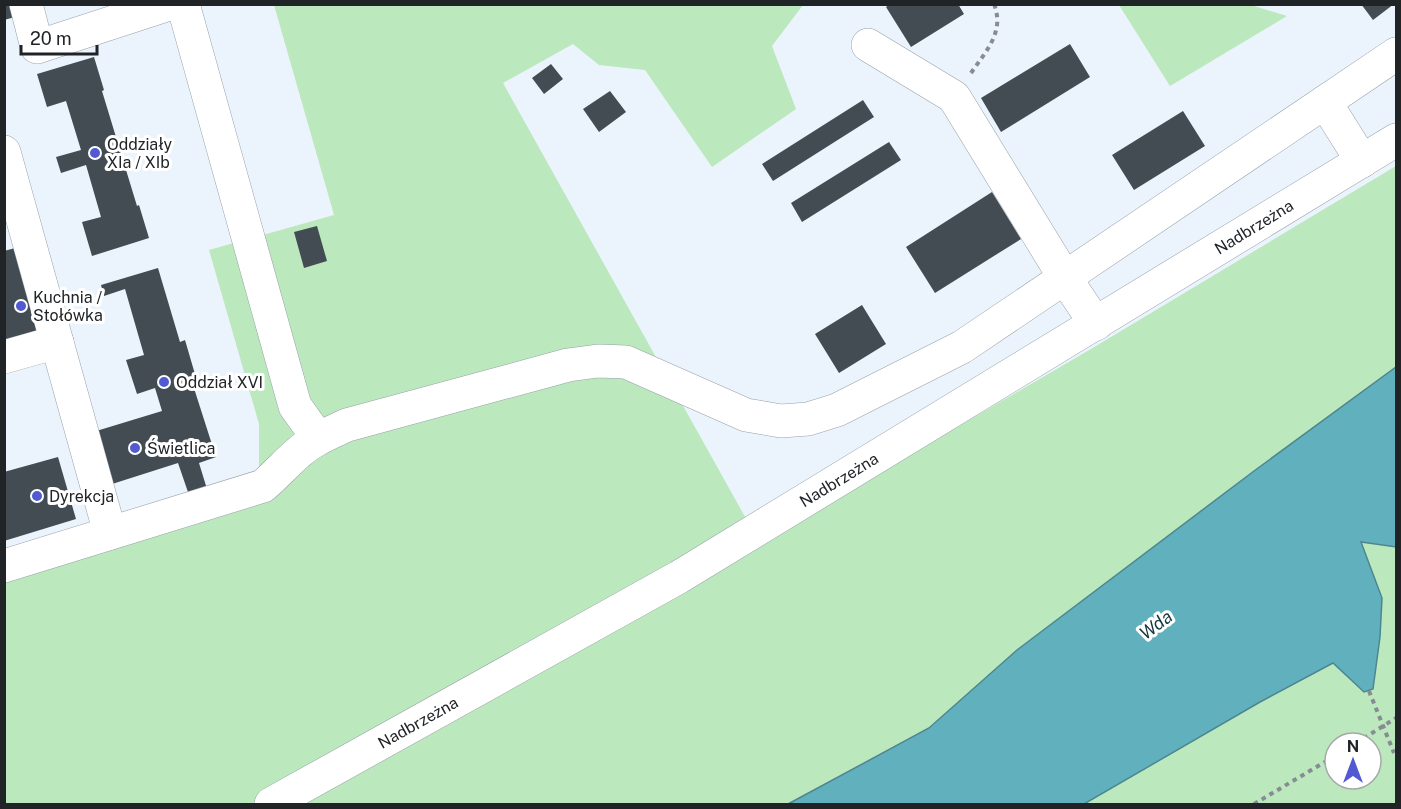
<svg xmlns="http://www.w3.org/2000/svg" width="1401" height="809" font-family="'Public Sans',sans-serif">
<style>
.green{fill:#bbe8bd;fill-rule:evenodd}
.water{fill:#61b0bd;stroke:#4e8690;stroke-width:1.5}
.building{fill:#444c53}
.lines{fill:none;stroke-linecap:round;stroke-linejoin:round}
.minor-casing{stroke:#98a1a9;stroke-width:34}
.path{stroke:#868c92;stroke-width:4;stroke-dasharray:4.5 4.5;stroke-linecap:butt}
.minor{stroke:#fff;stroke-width:33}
.poi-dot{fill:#515ad0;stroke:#fff;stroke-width:2}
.labels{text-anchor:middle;stroke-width:6;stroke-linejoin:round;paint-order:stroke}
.poi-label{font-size:16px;fill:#212427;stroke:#fff;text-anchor:start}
.street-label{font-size:16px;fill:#212427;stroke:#fff}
.water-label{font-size:18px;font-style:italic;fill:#11383e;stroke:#fff}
</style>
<rect width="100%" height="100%" fill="#ebf4fc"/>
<path class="green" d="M 274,5 L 803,5 L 772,46 L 796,109 L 712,167 L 645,70 L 599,65 L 573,44 L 503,83 L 744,515 L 762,541 L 1096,346 L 1396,166 L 1396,367 L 1254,471 L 1017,650 L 929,728 L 788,804 L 5,804 L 4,577 L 259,496 L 259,424 L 209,250 L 334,215 Z
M 1119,5 L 1251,5 L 1287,16 L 1170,86 Z
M 1360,541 L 1396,547 L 1396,804 L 987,804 L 1382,598 ZM 1335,743 L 1371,743 L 1371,779 L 1335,779 Z"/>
<path class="water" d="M 1396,367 L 1396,547 L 1361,542 L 1382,598 L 1380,637 L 1373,689 L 1364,692 L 1333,663 L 1260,702 L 1084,804 L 788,804 L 929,728 L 1017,650 L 1254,471 Z"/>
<path class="building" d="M 4,4 L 23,4 L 26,14 L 4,20 Z
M 890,4 L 958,4 L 964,14 L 911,47 L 886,7 Z
M 1361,4 L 1394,4 L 1373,20 Z
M 1070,44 L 1090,77 L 1001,132 L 981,98 Z
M 94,57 L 104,90 L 102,91 L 137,206 L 139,205 L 149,238 L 92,256 L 82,222 L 101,217 L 86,165 L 61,173 L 56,157 L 81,150 L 66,101 L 47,107 L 37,74 Z
M 551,64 L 563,79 L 544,94 L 532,78 Z
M 610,91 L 626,112 L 599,132 L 583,109 Z
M 863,100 L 874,117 L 773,181 L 762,164 Z
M 1183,111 L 1205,146 L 1134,190 L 1112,155 Z
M 889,142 L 901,160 L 802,222 L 791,203 Z
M 992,192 L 1021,239 L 935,293 L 906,247 Z
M 317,226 L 327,261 L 304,268 L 294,232 Z
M 30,244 L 43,332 L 4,341 L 4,251 Z
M 158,268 L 180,342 L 185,340 L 197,381 L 192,382 L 216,457 L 199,463 L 207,489 L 189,495 L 178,463 L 109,485 L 93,432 L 162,411 L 155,388 L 137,394 L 126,360 L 144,355 L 125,289 L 104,296 L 101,285 Z
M 862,305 L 886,344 L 839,373 L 815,334 Z
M 58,457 L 76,519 L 4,541 L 4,472 Z"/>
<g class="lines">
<defs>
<g id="minor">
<path d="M 26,4 L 37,47 L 169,4"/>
<path d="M 183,4 L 295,406 L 318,438"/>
<path d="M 868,45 L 954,97 L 1065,278 L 1096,324"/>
<path d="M 1325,102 L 1362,161"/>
<path d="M 4,152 L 110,533"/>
<path d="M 4,357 L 57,342"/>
<path d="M 4,566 L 263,486 C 276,475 286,463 298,453 C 312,440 330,433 347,425 L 568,365 L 598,361 L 626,362 L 746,415 L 781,421 L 808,419 L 837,410 L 962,347 L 1396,54"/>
<path id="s1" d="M 271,804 L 679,577 L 1396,140"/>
</g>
</defs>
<use href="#minor" class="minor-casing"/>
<path class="path" d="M 971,73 C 986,51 1005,32 994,4
M 1369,691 L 1394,753
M 1356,743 L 1396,718
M 1254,804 L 1335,756"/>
<use href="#minor" class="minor"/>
</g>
<g class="poi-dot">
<circle cx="95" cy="153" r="6"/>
<circle cx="21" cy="306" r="6"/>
<circle cx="164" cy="382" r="6"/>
<circle cx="135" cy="448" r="6"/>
<circle cx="37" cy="496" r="6"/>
</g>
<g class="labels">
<g class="poi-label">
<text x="107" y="150">Oddziały<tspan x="107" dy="18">XIa / XIb</tspan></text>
<text x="33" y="303">Kuchnia /<tspan x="33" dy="18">Stołówka</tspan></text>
<text x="176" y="388">Oddział XVI</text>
<text x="147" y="454">Świetlica</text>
<text x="49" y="502">Dyrekcja</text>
</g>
<g class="street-label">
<text dy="6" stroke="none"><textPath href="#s1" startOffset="1140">Nadbrzeżna</textPath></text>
<text dy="6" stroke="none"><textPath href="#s1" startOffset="654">Nadbrzeżna</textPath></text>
<text dy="6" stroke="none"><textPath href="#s1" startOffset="168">Nadbrzeżna</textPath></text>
</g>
<g class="water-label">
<text transform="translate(1156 625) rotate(-37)" y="6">Wda</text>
</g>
</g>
<rect width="1401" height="809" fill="none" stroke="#212427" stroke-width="12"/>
<g transform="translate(1353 761)"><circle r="28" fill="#ffffff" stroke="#a6a7a9" stroke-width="1.5"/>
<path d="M0-4.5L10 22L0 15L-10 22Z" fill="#515ad0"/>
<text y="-9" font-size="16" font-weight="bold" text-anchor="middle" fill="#212427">N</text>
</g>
<path d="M21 45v9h76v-9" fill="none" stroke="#212427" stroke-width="3"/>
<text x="30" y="45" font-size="18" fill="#212427" stroke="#ffffff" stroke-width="4.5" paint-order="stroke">20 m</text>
</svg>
